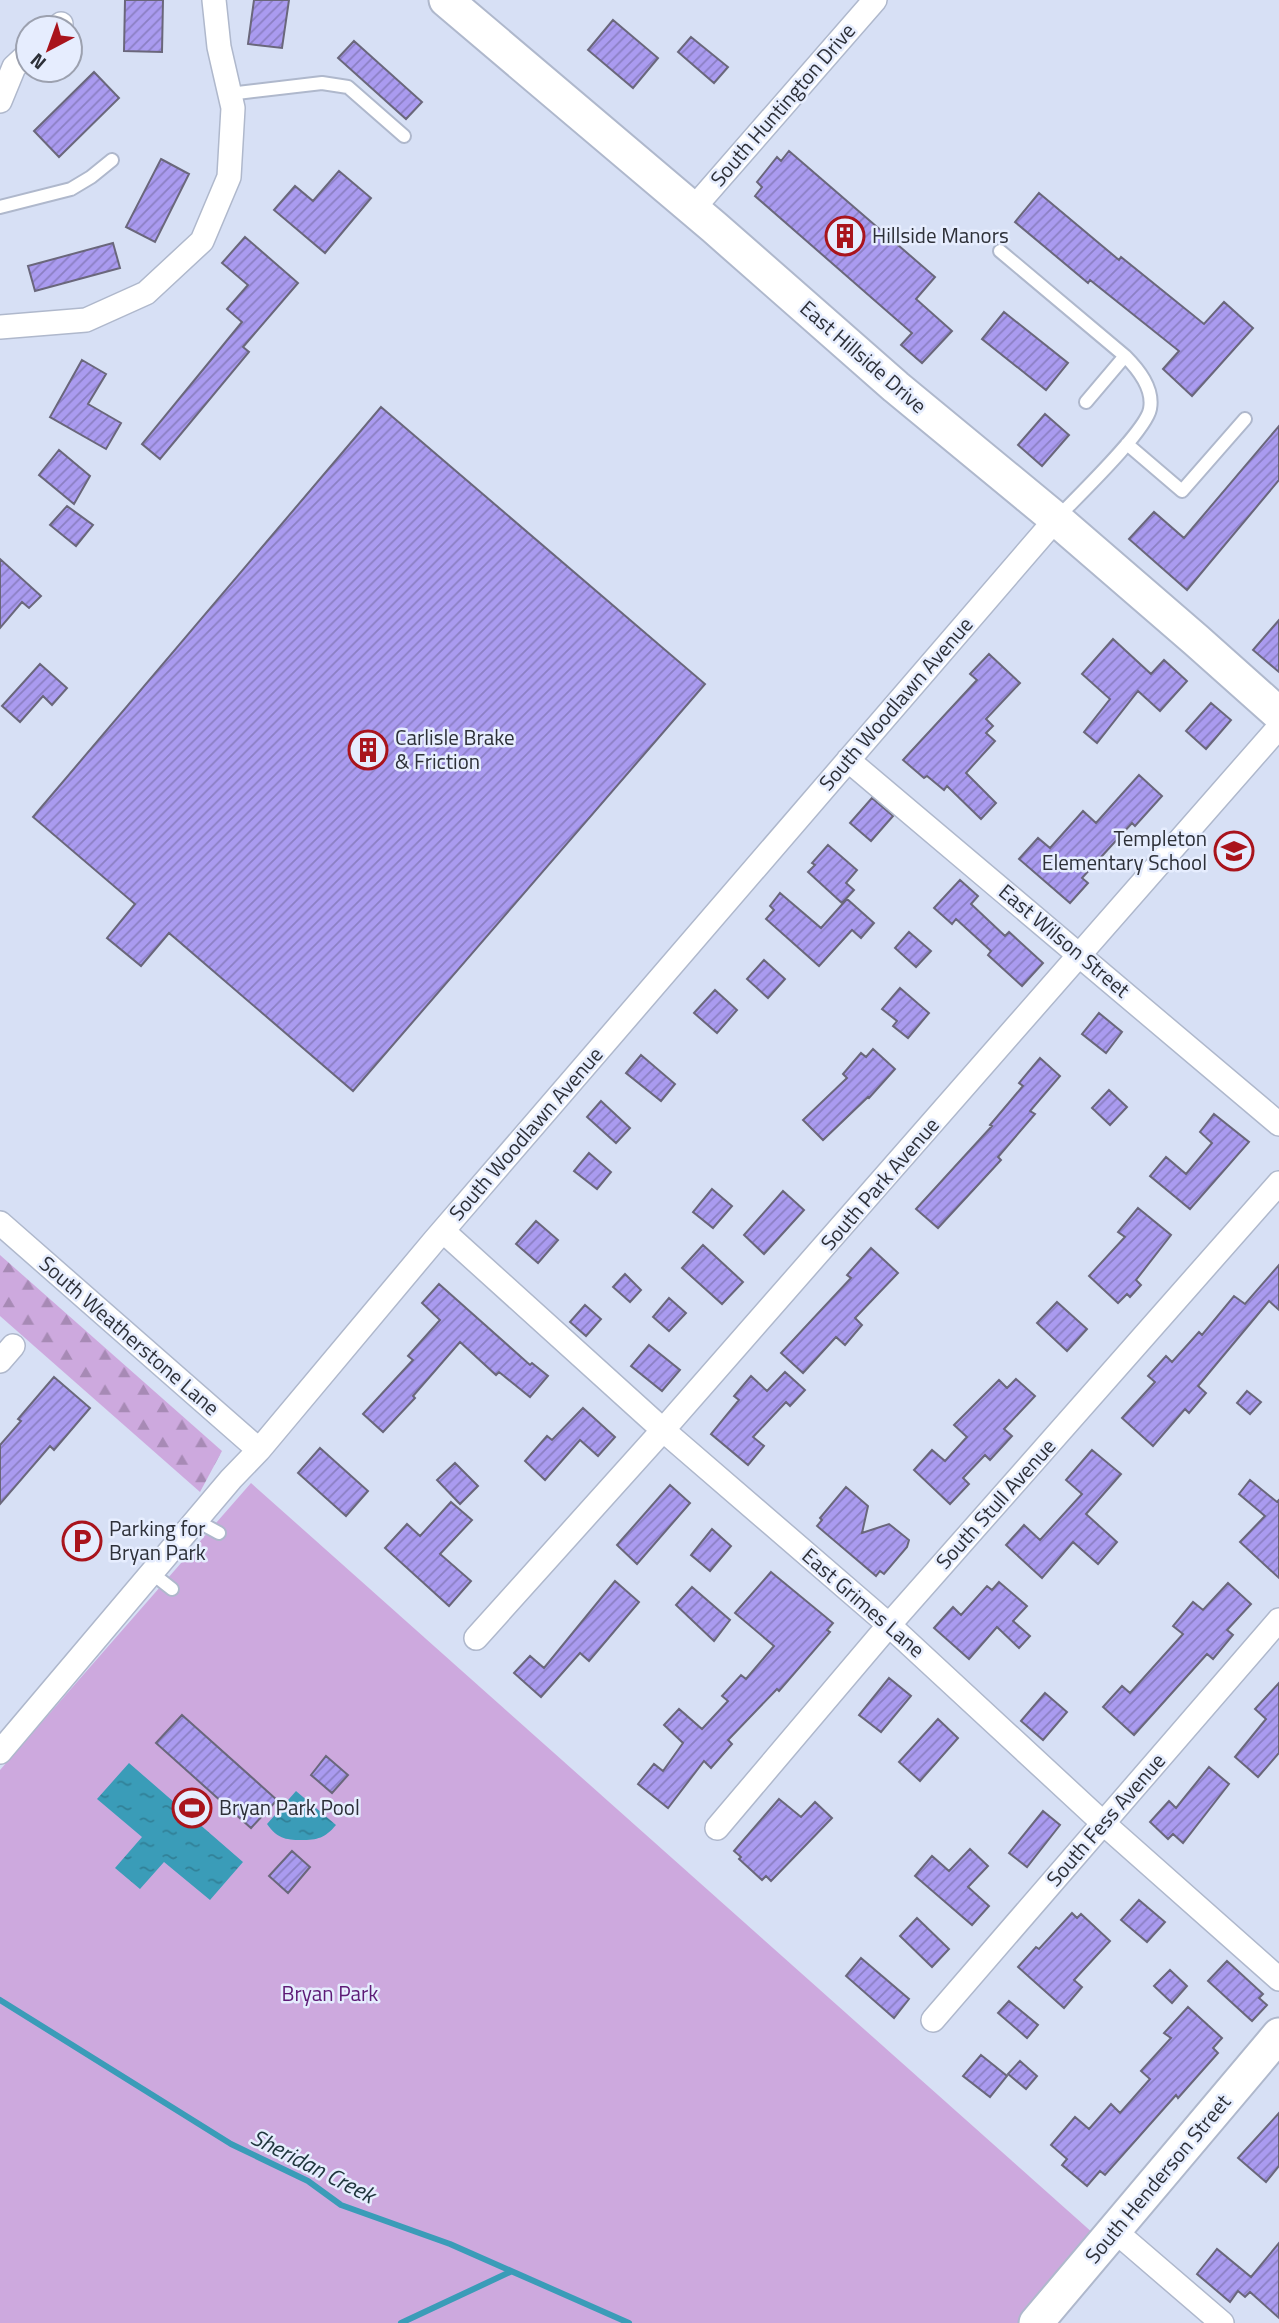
<svg xmlns="http://www.w3.org/2000/svg" width="1279" height="2323" font-family="'Titillium Web',sans-serif">
<style>
.green{fill:#cda9de}
.forest{fill:url(#forest-firs)}
.water{fill:url(#water-ripples)}
.lines{fill:none;stroke-linecap:round;stroke-linejoin:round}
.stream{stroke:#3a9cb8;stroke-width:6}
.building{fill:url(#building-hatch);stroke:#6a677b;stroke-width:2}
.lane-casing{stroke:#afb8cc;stroke-width:16}
.street-casing{stroke:#afb8cc;stroke-width:26}
.secondary-casing{stroke:#afb8cc;stroke-width:37}
.lane{stroke:#fff;stroke-width:12}
.street{stroke:#fff;stroke-width:23}
.secondary{stroke:#fff;stroke-width:33}
.labels{text-anchor:middle;stroke-width:5;stroke-linejoin:round;paint-order:stroke}
.street-label{font-size:21px;fill:#2d3038;stroke:#e6edfe}
.poi-label{font-size:21px;fill:#2d3038;stroke:#e6edfe;text-anchor:start}
.park-label{font-size:21px;fill:#5d1a76;stroke:#e6edfe}
.water-label{font-size:23px;font-style:italic;fill:#1e343b;stroke:#e6edfe}
</style>
<defs>
<pattern id="forest-firs" width="22" height="20" patternUnits="userSpaceOnUse" patternTransform="scale(1.75)"><rect width="22" height="20" fill="#cda9de"/><path d="M5 1l3.5 6h-7zM16 11l3.5 6h-7z" fill="#a78ab5"/></pattern>
<pattern id="water-ripples" width="26" height="14" patternUnits="userSpaceOnUse" patternTransform="scale(1.75)"><rect width="26" height="14" fill="#3a9cb8"/><path d="M2 4q2-2 4 0t4 0M15 11q2-2 4 0t4 0" fill="none" stroke="#318097"/></pattern>
<pattern id="building-hatch" width="6" height="6" patternUnits="userSpaceOnUse" patternTransform="scale(1.75)"><rect width="6" height="6" fill="#aa9bf0"/><path d="M-1 1l2-2M0 6l6-6M5 7l2-2" fill="none" stroke="#8b7fc3"/></pattern>
</defs>
<rect width="100%" height="100%" fill="#d7e0f5"/>
<path class="green" d="M 251,1483 L 1094,2234 L 1020,2323 L 0,2323 L 0,1770 Z"/>
<path class="forest" d="M 0,1255 L 222,1451 L 200,1492 L 0,1316 Z"/>
<path class="water" d="M 129,1763 L 243,1862 L 210,1900 L 164,1862 L 140,1889 L 115,1868 L 142,1837 L 97,1799 Z
M 296,1791 L 336,1825 C 325,1838 318,1840 301,1840 C 285,1840 277,1838 267,1824 Z"/>
<g class="lines">
<path class="stream" d="M 0,2000 L 231,2144 L 308,2181 L 341,2205 L 450,2244 L 629,2323
M 401,2323 L 510,2272"/>
</g>
<path class="building" d="M 125,0 L 163,0 L 162,52 L 124,51 Z
M 254,0 L 289,0 L 282,48 L 248,44 Z
M 613,20 L 658,58 L 633,88 L 588,50 Z
M 691,37 L 728,67 L 714,83 L 678,52 Z
M 354,41 L 422,102 L 406,119 L 338,58 Z
M 94,72 L 119,98 L 59,157 L 34,131 Z
M 789,151 L 935,277 L 916,299 L 952,331 L 922,363 L 901,345 L 912,333 L 755,196 L 762,187 L 757,182 L 777,157 L 781,161 Z
M 161,159 L 189,174 L 155,242 L 126,227 Z
M 339,171 L 371,198 L 325,253 L 274,210 L 295,186 L 313,201 Z
M 1039,193 L 1119,260 L 1121,257 L 1204,324 L 1224,302 L 1253,328 L 1192,396 L 1163,369 L 1179,351 L 1090,280 L 1088,283 L 1015,222 Z
M 245,237 L 298,283 L 243,347 L 249,352 L 160,459 L 142,444 L 242,322 L 227,309 L 248,285 L 222,263 Z
M 113,243 L 120,268 L 35,291 L 28,266 Z
M 1004,312 L 1068,363 L 1046,390 L 982,339 Z
M 82,360 L 106,374 L 88,404 L 121,423 L 106,449 L 50,417 Z
M 381,407 L 705,684 L 353,1091 L 169,933 L 141,966 L 107,938 L 135,904 L 33,817 Z
M 1045,414 L 1069,435 L 1042,466 L 1018,445 Z
M 1279,426 L 1279,480 L 1187,590 L 1129,539 L 1154,512 L 1184,538 Z
M 59,450 L 90,476 L 74,504 L 39,475 Z
M 67,506 L 93,525 L 76,546 L 50,525 Z
M 0,559 L 41,596 L 29,608 L 22,602 L 0,628 Z
M 1279,620 L 1279,672 L 1253,650 Z
M 1113,639 L 1151,674 L 1164,660 L 1187,681 L 1160,711 L 1138,691 L 1097,743 L 1084,732 L 1110,699 L 1082,674 Z
M 989,654 L 1020,683 L 986,719 L 993,726 L 986,733 L 995,741 L 966,773 L 996,803 L 981,819 L 947,786 L 944,790 L 927,776 L 924,778 L 903,760 L 977,680 L 970,674 Z
M 40,664 L 67,688 L 52,705 L 43,696 L 20,722 L 2,706 Z
M 1211,703 L 1231,720 L 1206,749 L 1186,731 Z
M 1139,775 L 1162,796 L 1135,826 L 1132,823 L 1082,878 L 1088,883 L 1070,903 L 1019,859 L 1038,838 L 1050,848 L 1083,811 L 1096,823 Z
M 872,798 L 893,816 L 871,841 L 850,823 Z
M 828,845 L 857,870 L 846,883 L 854,890 L 842,903 L 808,872 L 815,865 L 812,863 Z
M 960,880 L 978,896 L 971,904 L 1005,936 L 1009,932 L 1043,963 L 1022,986 L 988,955 L 991,951 L 956,919 L 952,924 L 934,908 Z
M 780,893 L 821,928 L 847,899 L 874,923 L 861,938 L 852,930 L 819,966 L 766,919 L 774,910 L 770,906 Z
M 909,932 L 931,951 L 916,967 L 895,948 Z
M 764,960 L 785,979 L 768,998 L 747,979 Z
M 900,988 L 929,1013 L 908,1038 L 893,1026 L 897,1021 L 882,1009 Z
M 715,990 L 737,1010 L 717,1033 L 694,1013 Z
M 1099,1013 L 1122,1032 L 1106,1053 L 1082,1034 Z
M 873,1049 L 895,1069 L 869,1098 L 868,1097 L 823,1140 L 803,1120 L 847,1078 L 843,1074 L 861,1053 L 866,1057 Z
M 641,1055 L 675,1084 L 661,1101 L 626,1073 Z
M 1040,1058 L 1060,1076 L 1030,1111 L 1035,1114 L 998,1157 L 1001,1160 L 938,1228 L 916,1209 L 992,1126 L 990,1125 L 1023,1086 L 1019,1083 Z
M 1109,1090 L 1127,1107 L 1110,1125 L 1092,1108 Z
M 601,1101 L 630,1128 L 616,1143 L 587,1117 Z
M 1214,1114 L 1249,1142 L 1190,1209 L 1150,1176 L 1166,1157 L 1186,1174 L 1212,1143 L 1200,1132 Z
M 589,1153 L 611,1172 L 597,1189 L 574,1171 Z
M 712,1189 L 732,1206 L 713,1228 L 693,1212 Z
M 783,1191 L 804,1210 L 764,1254 L 744,1235 Z
M 1138,1208 L 1171,1235 L 1136,1280 L 1141,1285 L 1130,1297 L 1127,1294 L 1118,1303 L 1089,1276 L 1125,1237 L 1118,1232 Z
M 536,1221 L 558,1240 L 538,1263 L 516,1244 Z
M 703,1245 L 743,1282 L 722,1304 L 682,1268 Z
M 871,1248 L 898,1273 L 855,1318 L 862,1325 L 845,1345 L 836,1337 L 803,1373 L 781,1353 L 851,1278 L 847,1275 Z
M 1279,1265 L 1279,1310 L 1269,1301 L 1198,1386 L 1206,1393 L 1189,1413 L 1185,1409 L 1153,1446 L 1122,1418 L 1155,1382 L 1148,1376 L 1166,1356 L 1172,1362 L 1199,1332 L 1202,1335 L 1234,1296 L 1245,1304 Z
M 625,1274 L 641,1290 L 630,1302 L 613,1287 Z
M 439,1284 L 530,1365 L 532,1363 L 548,1376 L 530,1397 L 499,1372 L 496,1375 L 460,1342 L 413,1396 L 415,1398 L 383,1432 L 363,1414 L 413,1360 L 408,1356 L 440,1320 L 422,1303 Z
M 669,1298 L 686,1313 L 669,1331 L 653,1317 Z
M 1057,1302 L 1087,1329 L 1067,1351 L 1037,1323 Z
M 585,1305 L 601,1319 L 586,1336 L 570,1322 Z
M 649,1345 L 680,1370 L 662,1391 L 631,1366 Z
M 785,1372 L 805,1390 L 790,1406 L 786,1402 L 753,1437 L 764,1446 L 748,1465 L 711,1434 L 739,1400 L 734,1396 L 751,1376 L 767,1391 Z
M 54,1377 L 90,1408 L 54,1450 L 50,1446 L 0,1504 L 0,1445 L 21,1421 L 18,1419 Z
M 1016,1379 L 1035,1396 L 1004,1429 L 1012,1436 L 990,1460 L 985,1455 L 963,1478 L 969,1484 L 950,1504 L 914,1470 L 932,1450 L 945,1461 L 967,1437 L 954,1425 L 999,1380 L 1007,1388 Z
M 1247,1391 L 1261,1402 L 1250,1414 L 1237,1403 Z
M 583,1408 L 615,1437 L 598,1456 L 580,1440 L 545,1480 L 525,1461 L 547,1436 L 552,1440 Z
M 320,1448 L 368,1491 L 346,1516 L 298,1473 Z
M 1092,1450 L 1121,1474 L 1086,1514 L 1117,1542 L 1098,1564 L 1073,1542 L 1042,1578 L 1006,1545 L 1024,1525 L 1040,1540 L 1082,1494 L 1066,1480 Z
M 455,1463 L 478,1486 L 460,1504 L 437,1480 Z
M 1250,1480 L 1277,1502 L 1279,1500 L 1279,1578 L 1240,1542 L 1265,1516 L 1239,1494 Z
M 670,1485 L 690,1503 L 637,1564 L 617,1545 Z
M 846,1487 L 868,1506 L 862,1533 L 889,1524 L 909,1540 L 907,1547 L 884,1574 L 880,1571 L 876,1576 L 817,1526 L 822,1520 L 820,1518 Z
M 451,1502 L 472,1520 L 440,1554 L 471,1581 L 449,1606 L 385,1548 L 407,1524 L 420,1536 Z
M 712,1529 L 731,1546 L 710,1571 L 691,1555 Z
M 771,1572 L 833,1623 L 827,1630 L 830,1632 L 779,1691 L 777,1689 L 728,1740 L 732,1744 L 711,1768 L 704,1761 L 668,1808 L 638,1784 L 654,1764 L 663,1771 L 683,1743 L 664,1725 L 679,1709 L 702,1729 L 728,1701 L 722,1696 L 741,1675 L 746,1679 L 774,1646 L 735,1613 Z
M 615,1581 L 639,1602 L 589,1661 L 580,1653 L 541,1697 L 514,1673 L 530,1656 L 544,1668 Z
M 999,1582 L 1027,1606 L 1013,1621 L 1030,1636 L 1019,1648 L 997,1627 L 969,1659 L 934,1628 L 953,1607 L 961,1615 L 987,1586 L 992,1590 Z
M 1228,1583 L 1251,1604 L 1227,1630 L 1233,1635 L 1213,1659 L 1207,1654 L 1134,1735 L 1103,1707 L 1122,1686 L 1130,1693 L 1183,1634 L 1173,1626 L 1193,1602 L 1203,1610 Z
M 692,1587 L 730,1620 L 714,1641 L 676,1605 Z
M 889,1678 L 911,1696 L 881,1732 L 859,1715 Z
M 1279,1683 L 1279,1753 L 1258,1777 L 1235,1757 L 1266,1719 L 1255,1709 Z
M 1045,1693 L 1067,1712 L 1043,1740 L 1021,1721 Z
M 182,1715 L 277,1800 L 251,1828 L 156,1743 Z
M 938,1719 L 958,1738 L 920,1781 L 899,1762 Z
M 326,1756 L 348,1775 L 332,1793 L 311,1775 Z
M 1209,1767 L 1229,1784 L 1183,1843 L 1173,1834 L 1168,1839 L 1150,1822 L 1169,1801 L 1176,1808 Z
M 779,1799 L 801,1817 L 815,1802 L 832,1818 L 771,1881 L 766,1876 L 762,1880 L 739,1859 L 741,1857 L 734,1851 Z
M 1043,1811 L 1060,1825 L 1027,1867 L 1009,1853 Z
M 970,1849 L 988,1866 L 968,1887 L 989,1906 L 972,1925 L 915,1876 L 932,1856 L 949,1871 Z
M 292,1851 L 310,1867 L 288,1893 L 269,1876 Z
M 1139,1900 L 1165,1922 L 1147,1942 L 1121,1920 Z
M 1072,1913 L 1077,1918 L 1081,1914 L 1110,1941 L 1074,1980 L 1082,1987 L 1064,2008 L 1018,1967 L 1036,1947 L 1039,1949 Z
M 917,1918 L 949,1949 L 932,1967 L 900,1936 Z
M 861,1958 L 909,1999 L 894,2018 L 846,1976 Z
M 1227,1961 L 1263,1994 L 1259,1998 L 1267,2005 L 1252,2021 L 1208,1981 Z
M 1170,1970 L 1187,1986 L 1172,2003 L 1154,1986 Z
M 1009,2001 L 1038,2025 L 1027,2038 L 998,2013 Z
M 1188,2007 L 1222,2038 L 1213,2048 L 1218,2053 L 1178,2098 L 1176,2095 L 1105,2175 L 1100,2171 L 1087,2186 L 1062,2165 L 1067,2159 L 1051,2145 L 1075,2117 L 1089,2129 L 1111,2104 L 1120,2113 L 1150,2079 L 1141,2071 L 1171,2038 L 1164,2033 Z
M 981,2055 L 1007,2076 L 990,2097 L 963,2076 Z
M 1020,2061 L 1037,2076 L 1026,2089 L 1008,2074 Z
M 1279,2113 L 1279,2166 L 1266,2182 L 1238,2158 Z
M 1279,2243 L 1279,2318 L 1250,2292 L 1245,2297 L 1238,2291 L 1230,2302 L 1197,2274 L 1217,2249 L 1251,2277 Z"/>
<g class="lines">
<defs>
<path id="lane" d="M 229,94 L 322,83 L 348,87 L 404,136
M 0,207 L 71,189 L 91,177 L 112,160
M 1000,251 L 1125,356 C 1138,369 1154,388 1150,409 C 1146,431 1077,497 1058,517
M 1086,402 L 1125,356
M 1127,444 L 1182,491 L 1245,419
M 197,1521 L 219,1533
M 153,1574 L 172,1589"/>
<path id="street" d="M 57,28 L 61,24
M 0,101 L 14,67 L 28,54
M 692,210 L 875,0
M 0,327 L 86,320 L 146,293 L 202,241 L 229,177 L 233,108 L 219,47 L 214,0
M 848,760 L 1279,1124
M 0,1223 L 259,1450
M 443,1231 L 663,1430 L 889,1625 L 1103,1823 L 1279,1979
M 0,1361 L 13,1346
M 476,1638 L 663,1430 L 1279,727
M 0,1752 L 231,1479 L 259,1450 L 434,1241 L 1056,519
M 717,1828 L 889,1625 L 1279,1183
M 933,2020 L 1279,1620
M 1115,2231 L 1222,2323"/>
<path id="secondary" d="M 446,0 L 714,227 L 896,387 L 1056,519 L 1196,640 L 1279,714
M 1036,2323 L 1279,2035"/>
</defs>
<use href="#lane" class="lane-casing"/>
<use href="#street" class="street-casing"/>
<use href="#secondary" class="secondary-casing"/>
<use href="#lane" class="lane"/>
<use href="#street" class="street"/>
<use href="#secondary" class="secondary"/>
</g>
<defs>
<symbol id="building-ring" viewBox="-11 -11 22 22"><circle r="9.5" fill="#e6edfe" stroke="#a9141c" stroke-width="1.5"/><path d="M-4-6H4V6H1V3H-1V6H-4ZM-2.5-4.3h1.7v1.8h-1.7ZM.8-4.3h1.7v1.8H.8ZM-2.5-1h1.7V.8h-1.7ZM.8-1h1.7V.8H.8Z" fill="#a9141c"/></symbol>
<symbol id="school-ring" viewBox="-11 -11 22 22"><circle r="9.5" fill="#e6edfe" stroke="#a9141c" stroke-width="1.5"/><path d="M0-5L7-2L0 1L-7-2ZM-4 1L0 2.5L4 1V4Q0 6-4 4Z" fill="#a9141c"/></symbol>
<symbol id="parking-ring" viewBox="-11 -11 22 22"><circle r="9.5" fill="#e6edfe" stroke="#a9141c" stroke-width="1.5"/><path d="M-3.5-5.5H1a3.5 3.5 0 0 1 0 7H-1V5.5H-3.5ZM-1-3.4V-.6H.8a1.4 1.4 0 0 0 0-2.8Z" fill="#a9141c"/></symbol>
<symbol id="stadium-ring" viewBox="-11 -11 22 22"><circle r="9.5" fill="#e6edfe" stroke="#a9141c" stroke-width="1.5"/><path d="M0-5a6.5 5 0 1 0 0 10a6.5 5 0 1 0 0-10ZM-3.5-1.8h7v3.6h-7Z" fill="#a9141c"/></symbol>
</defs>
<g fill-rule="evenodd">
<use href="#building-ring" x="823" y="214" width="44" height="44"/>
<use href="#building-ring" x="346" y="728" width="44" height="44"/>
<use href="#school-ring" x="1212" y="829" width="44" height="44"/>
<use href="#parking-ring" x="60" y="1519" width="44" height="44"/>
<use href="#stadium-ring" x="170" y="1786" width="44" height="44"/>
</g>
<g class="labels">
<g class="street-label">
<text transform="translate(783 105) rotate(-49)" y="7">South Huntington Drive</text>
<text transform="translate(863 357) rotate(41)" y="7">East Hillside Drive</text>
<text transform="translate(896 704) rotate(-49)" y="7">South Woodlawn Avenue</text>
<text transform="translate(1064 941) rotate(40)" y="7">East Wilson Street</text>
<text transform="translate(526 1134) rotate(-49)" y="7">South Woodlawn Avenue</text>
<text transform="translate(880 1184) rotate(-49)" y="7">South Park Avenue</text>
<text transform="translate(129 1336) rotate(41)" y="7">South Weatherstone Lane</text>
<text transform="translate(996 1504) rotate(-48)" y="7">South Stull Avenue</text>
<text transform="translate(863 1603) rotate(41)" y="7">East Grimes Lane</text>
<text transform="translate(1106 1820) rotate(-49)" y="7">South Fess Avenue</text>
<text transform="translate(1158 2179) rotate(-50)" y="7">South Henderson Street</text>
</g>
<g class="poi-label">
<text x="872" y="243">Hillside Manors</text>
<text x="395" y="745">Carlisle Brake<tspan x="395" dy="24">&amp; Friction</tspan></text>
<text x="1207" y="846" text-anchor="end">Templeton<tspan x="1207" dy="24">Elementary School</tspan></text>
<text x="109" y="1536">Parking for<tspan x="109" dy="24">Bryan Park</tspan></text>
<text x="219" y="1815">Bryan Park Pool</text>
</g>
<g class="park-label">
<text x="330" y="2001">Bryan Park</text>
</g>
<g class="water-label">
<text transform="translate(313 2166) rotate(27)" y="8">Sheridan Creek</text>
</g>
</g>
<g transform="translate(49 49) rotate(221)"><circle r="33" fill="#e6edfe" stroke="#9ca1af" stroke-width="2"/>
<path d="M0-5L12 26L0 18L-12 26Z" fill="#a9141c"/>
<text y="-10" font-size="19" font-weight="bold" text-anchor="middle" fill="#2d3038">N</text>
</g>
</svg>
